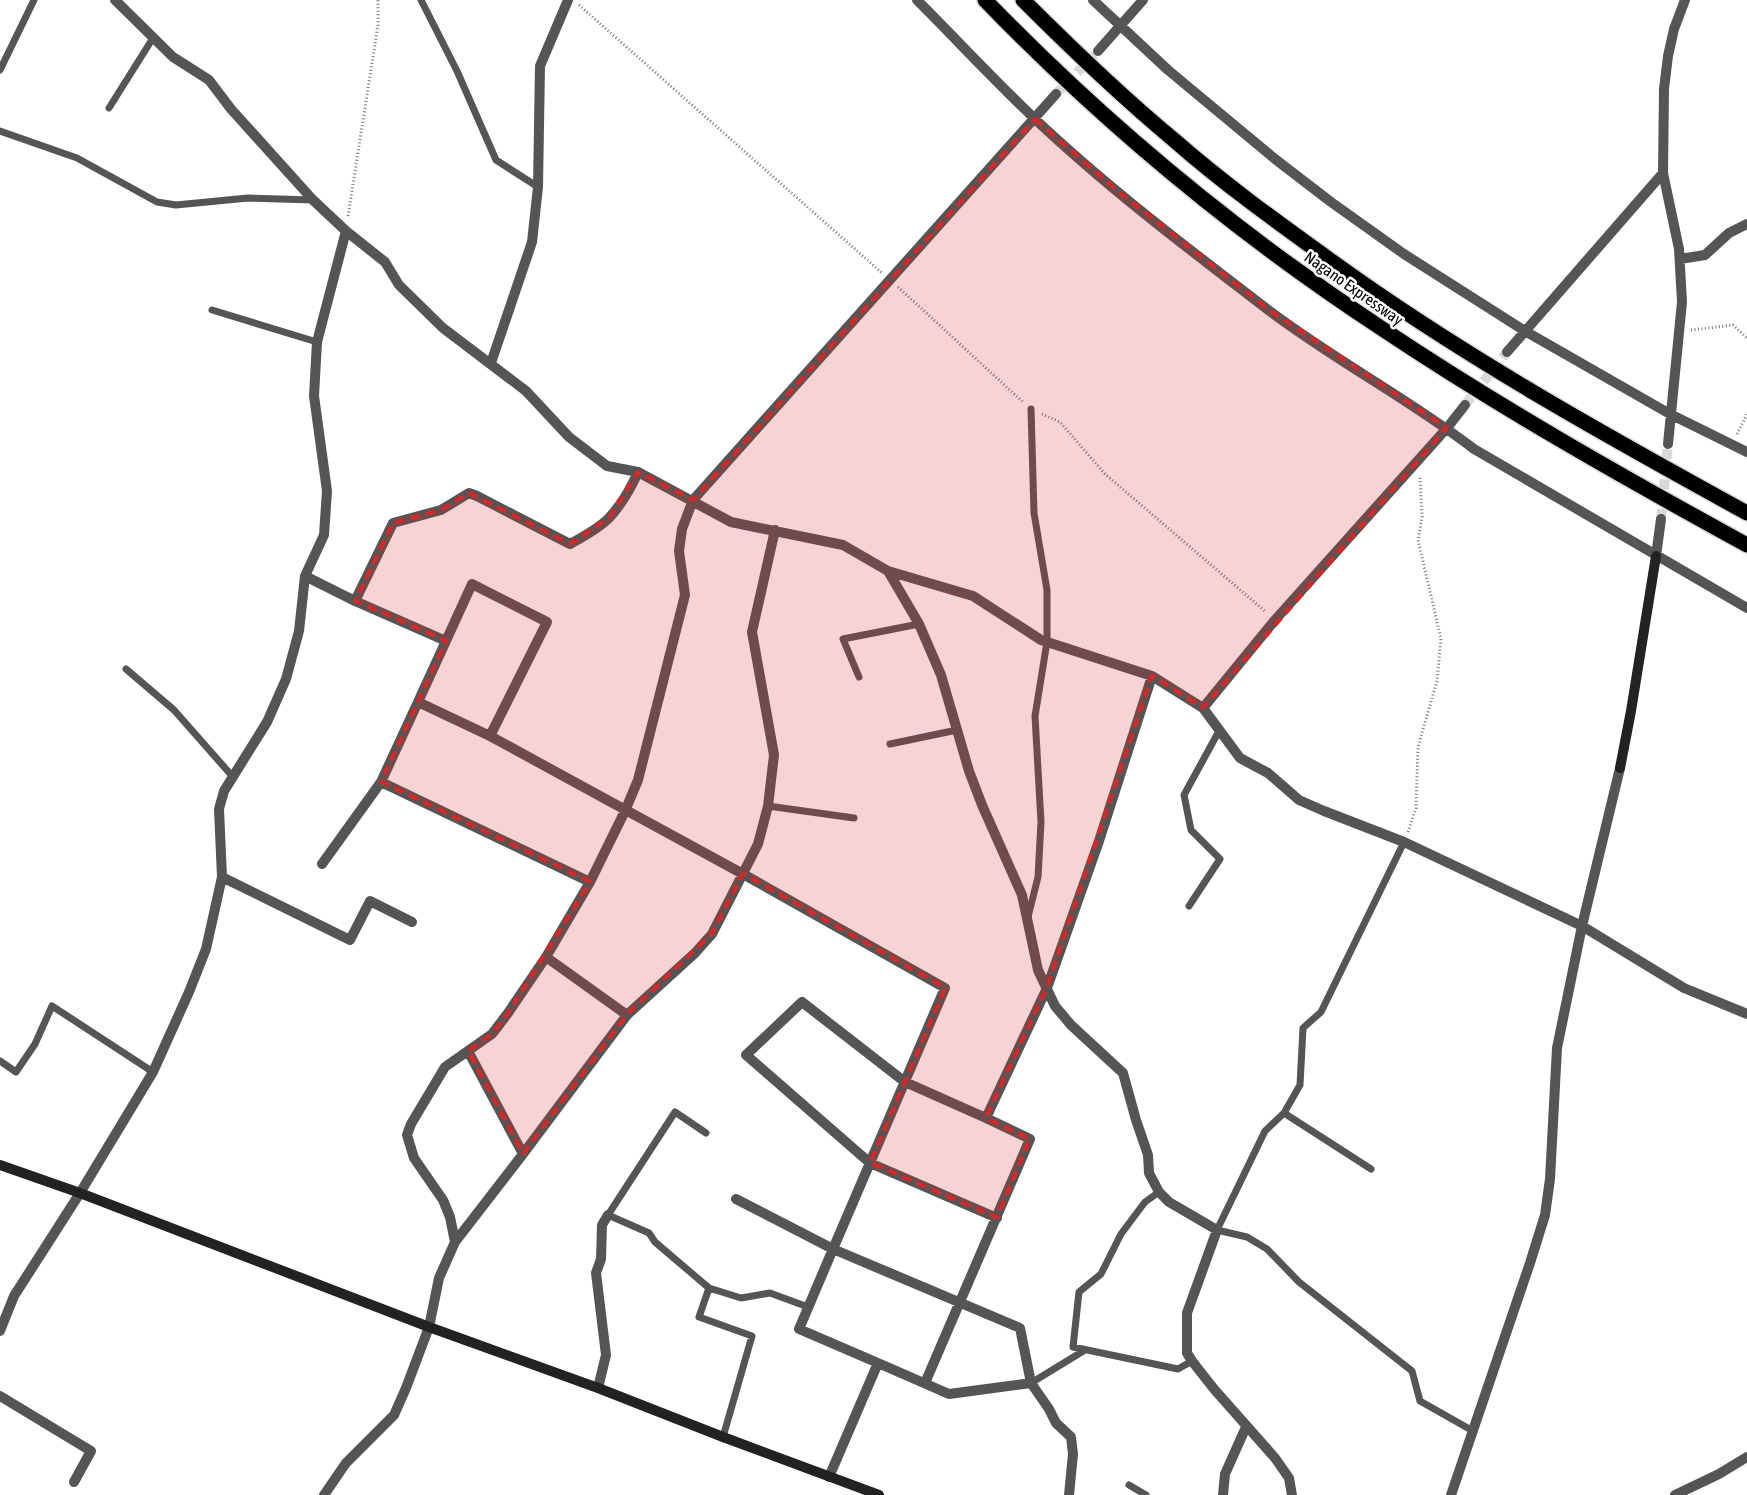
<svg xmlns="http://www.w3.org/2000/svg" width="1747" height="1495" font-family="'Asap Condensed',sans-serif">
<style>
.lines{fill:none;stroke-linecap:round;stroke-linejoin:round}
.street-tunnel{stroke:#d9d9d9;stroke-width:10;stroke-dasharray:10 5;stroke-linecap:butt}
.highway-casing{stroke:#dbdbdb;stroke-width:18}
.path{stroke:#777;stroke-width:3;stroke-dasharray:1 2.5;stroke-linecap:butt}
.lane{stroke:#555;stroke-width:7}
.street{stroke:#555;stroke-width:10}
.secondary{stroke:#222;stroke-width:10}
.highway{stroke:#000;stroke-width:15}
.marked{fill:#d62828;fill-opacity:0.2;stroke:#d62828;stroke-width:4;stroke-dasharray:10 6;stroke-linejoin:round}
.labels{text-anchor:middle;stroke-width:5;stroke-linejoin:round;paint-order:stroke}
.street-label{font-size:16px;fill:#000;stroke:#fff}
</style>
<rect width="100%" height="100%" fill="#fff"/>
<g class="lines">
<path class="street-tunnel" d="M 1056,94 L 1098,51
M 1465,405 L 1507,352
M 1661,519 L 1668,444"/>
<defs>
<path id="highway" d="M 985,0 C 1104,123 1238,234 1381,328 C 1499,407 1623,477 1747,545
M 1023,0 C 1071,48 1121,96 1174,140 C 1223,183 1277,222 1330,260 C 1461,355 1605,435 1747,513"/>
</defs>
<use href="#highway" class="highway-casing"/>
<path class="path" d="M 579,5 L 882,273
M 348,216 L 378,25 L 378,0
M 898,287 L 1024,403
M 1691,330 L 1733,325 L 1747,338
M 1042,414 L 1060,422 L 1105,474 L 1266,612
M 1737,434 L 1747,414
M 1408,832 L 1416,808 L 1418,747 L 1437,681 L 1441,639 L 1418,540 L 1422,517 L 1420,476"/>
<path class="lane" d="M 421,0 L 457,71 L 496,160 L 538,187
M 0,70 L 34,0
M 109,108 L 153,38
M 0,131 L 77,158 L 157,202 L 176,205 L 248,198 L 313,200
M 212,310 L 317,342
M 126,669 L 174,710 L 233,777
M 859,677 L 843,639 L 919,624
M 890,744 L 957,730
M 768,806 L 854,818
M 1404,842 L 1321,1012 L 1303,1028 L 1300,1085 L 1284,1113 L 1265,1131 L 1217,1230 L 1247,1237 L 1267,1249 L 1299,1282 L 1412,1371 L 1420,1401 L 1473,1431
M 1189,906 L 1220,859 L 1191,830 L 1184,795 L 1219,731
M 1028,917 L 1038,877 L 1041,822 L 1035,716 L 1047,642 L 1047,590 L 1034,513 L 1031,409
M 0,1061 L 16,1072 L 35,1044 L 52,1006 L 153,1072
M 1284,1113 L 1371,1169
M 706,1133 L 675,1112 L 608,1215 L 649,1233 L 655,1242 L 709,1288 L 699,1317 L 752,1336 L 723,1437
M 1159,1192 L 1145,1202 L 1121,1234 L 1101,1274 L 1079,1292 L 1073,1347 L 1178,1369 L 1192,1361
M 709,1288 L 741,1298 L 770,1293 L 808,1307
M 1031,1383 L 1085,1350
M 1129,1485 L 1146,1495"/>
<path class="street" d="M 115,0 L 173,57 L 209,80 L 231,109 L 313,200 L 346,231 L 385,262 L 399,285 L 443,328 L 526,391 L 569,437 L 607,466 L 638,472 L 731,522 L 843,545 L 888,571 L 973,596 L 1041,640 L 1152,676 L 1203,708 L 1240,758 L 1268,773 L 1299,800 L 1324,811 L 1404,842 L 1582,926 L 1684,988 L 1747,1014
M 917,0 C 956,39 994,80 1034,118 C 1108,188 1190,250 1271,312 C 1336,361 1409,399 1474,449 L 1747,608
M 1093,0 L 1168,70 L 1275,159 L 1331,202 L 1404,254 L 1525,331 L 1670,414 L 1747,452
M 1098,51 L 1143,0
M 1680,259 L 1705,255 L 1729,233 L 1747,224
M 1507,352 L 1663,173
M 491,363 L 532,242 L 538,187 L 540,66 L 568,0
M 1668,444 L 1682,302 L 1679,249 L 1663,173 L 1664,89 L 1668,56 L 1674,29 L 1685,0
M 1656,556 L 1661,519
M 888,571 L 919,624 L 941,675 L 969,771 L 982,805 L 1022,895 L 1038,970 L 1055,1006 L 1071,1025 L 1123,1073 L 1136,1120 L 1148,1155 L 1149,1173 L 1159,1192 L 1169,1202 L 1217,1230 L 1187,1313 L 1187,1353 L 1192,1361 L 1214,1389 L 1275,1458 L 1289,1478 L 1292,1495
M 305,576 L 355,601 L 446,641
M 355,601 L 393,523 L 441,510 L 469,493 L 477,496 L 570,544 C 583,537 598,529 609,518 C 621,505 631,488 638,472
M 418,702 L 472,584 L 547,622 L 490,736
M 1203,708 L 1275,620 L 1447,428 L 1465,405
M 322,864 L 381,782
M 222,877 L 350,940 L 370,901 L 412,922
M 590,882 L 381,782 L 418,702 L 490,736 L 743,874 L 945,988 L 833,1249 L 736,1199
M 546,957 L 627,1015
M 468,1051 L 523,1154
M 986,1118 L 905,1082 L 802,1002 L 746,1055 L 870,1163 L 997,1218
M 455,1242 L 523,1154 L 627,1015 L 695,953 L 712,934 L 758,844 L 768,806 L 774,755 L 752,632 L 775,530
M 0,1331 L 14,1296 L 80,1193 L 153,1072 L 189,992 L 206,949 L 222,877 L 219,809 L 224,791 L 267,722 L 286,679 L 299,631 L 305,576 L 324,535 L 327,491 L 314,396 L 317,342 L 346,231
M 878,1363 L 949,1394 L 1031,1383
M 925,1383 L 1030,1139 L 986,1118 L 1047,988 L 1099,841 L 1152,676
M 598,1388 L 606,1355 L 596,1273 L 601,1259 L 602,1225 L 608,1215
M 0,1396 L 91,1451 L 74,1482
M 829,1477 L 878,1363 L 799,1329 L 833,1249 L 1020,1328 L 1031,1383 L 1049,1409 L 1056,1423 L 1071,1437 L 1073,1454 L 1069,1495
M 324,1495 L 346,1463 L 394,1415 L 406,1388 L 429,1327 L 439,1278 L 455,1242 L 450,1217 L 443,1200 L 414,1158 L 407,1135 L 411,1124 L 445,1067 L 492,1034 L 508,1013 L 546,957 L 590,882 L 625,811 L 638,780 L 685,595 L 679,551 L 682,529 L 693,500 L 1056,94
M 1223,1495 L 1225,1474 L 1246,1427
M 1451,1495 L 1530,1263 L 1545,1215 L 1550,1179 L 1557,1048 L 1582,926 L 1620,768
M 1675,1495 L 1719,1474 L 1747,1457"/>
<path class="secondary" d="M 1620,768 L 1631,711 L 1656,556
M 0,1165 L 80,1193 L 429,1327 L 598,1388 L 723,1437 L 879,1495"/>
<use href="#highway" class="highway"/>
</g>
<path class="marked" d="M 1035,119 L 1120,193 L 1272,312 L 1447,428 L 1203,708 L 1152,676 L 1047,988 L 986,1118 L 1030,1139 L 997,1218 L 870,1163 L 945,988 L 743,874 L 712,934 L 627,1015 L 523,1154 L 468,1051 L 492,1034 L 508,1013 L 590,882 L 381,782 L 446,641 L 355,601 L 393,523 L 441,510 L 469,493 L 570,544 L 609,518 L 638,472 L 693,500 Z"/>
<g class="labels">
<g class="street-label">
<text transform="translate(1354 288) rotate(35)" y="6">Nagano Expressway</text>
</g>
</g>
</svg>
